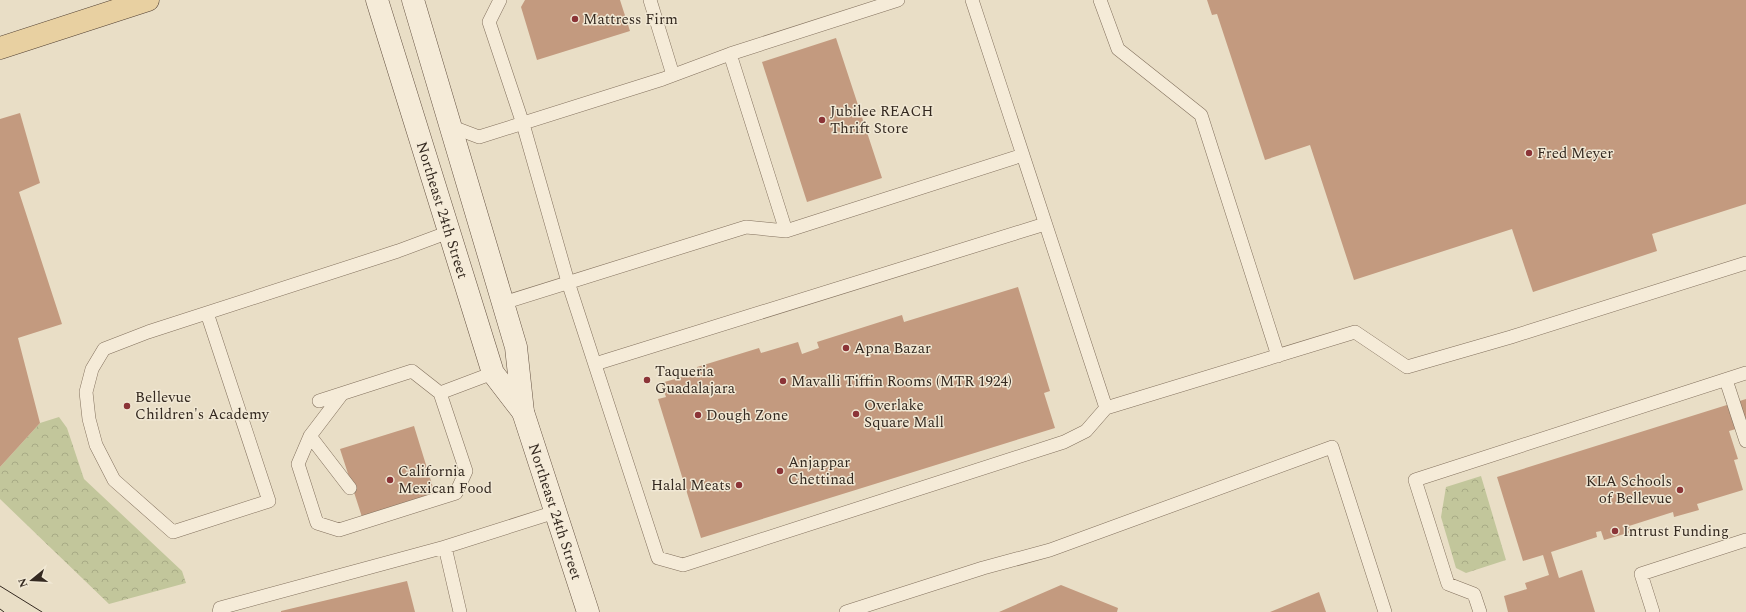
<svg xmlns="http://www.w3.org/2000/svg" width="1746" height="612" font-family="Spectral,serif">
<style>
.forest{fill:url(#forest-crowns)}
.building{fill:#c39a7f}
.lines{fill:none;stroke-linecap:round;stroke-linejoin:round}
.lane-casing{stroke:#82705d;stroke-width:14}
.secondary-casing{stroke:#645141;stroke-width:23}
.primary-casing{stroke:#513f31;stroke-width:23}
.lane{stroke:#f5ebd8;stroke-width:13}
.secondary{stroke:#f5ebd8;stroke-width:22}
.primary{stroke:#e8d0a1;stroke-width:22}
.tram{stroke:#342920;stroke-width:1}
.poi-dot{fill:#8b3437;stroke:#f1e8d4;stroke-width:1.5}
.labels{text-anchor:middle;stroke-width:3;stroke-linejoin:round;paint-order:stroke}
.poi-label{font-size:15px;fill:#342920;stroke:#f1e8d4;text-anchor:start}
.street-label{font-size:15px;fill:#342920;stroke:#f1e8d4}
</style>
<defs>
<pattern id="forest-crowns" width="20" height="18" patternUnits="userSpaceOnUse"><rect width="20" height="18" fill="#c2c69b"/><path d="M2 6a3 3 0 1 1 6 0M12 15a3 3 0 1 1 6 0" fill="none" stroke="#a7aa85"/></pattern>
</defs>
<rect width="100%" height="100%" fill="#e9dec6"/>
<path class="forest" d="M 59,417 L 67,428 L 84,479 L 182,571 L 186,583 L 109,604 L 0,499 L 0,467 L 40,423 Z
M 1481,476 L 1506,560 L 1466,573 L 1456,568 L 1441,517 L 1446,487 Z"/>
<path class="building" d="M 525,0 L 620,0 L 630,31 L 537,60 L 521,7 Z
M 1207,0 L 1746,0 L 1746,204 L 1652,234 L 1657,251 L 1533,292 L 1512,229 L 1354,280 L 1310,145 L 1265,160 L 1217,14 L 1212,15 Z
M 836,38 L 882,178 L 807,202 L 762,62 Z
M 20,113 L 40,183 L 19,192 L 62,324 L 18,338 L 40,423 L 0,467 L 0,119 Z
M 1018,287 L 1050,391 L 1044,393 L 1055,428 L 701,538 L 658,399 L 666,397 L 661,383 L 699,372 L 697,367 L 759,348 L 761,353 L 798,342 L 802,354 L 819,348 L 817,342 L 902,315 L 904,322 Z
M 1746,399 L 1746,426 L 1729,431 L 1738,459 L 1734,460 L 1743,490 L 1697,504 L 1699,510 L 1674,517 L 1673,512 L 1629,526 L 1631,532 L 1604,540 L 1601,531 L 1596,532 L 1597,537 L 1551,552 L 1559,578 L 1582,570 L 1595,612 L 1508,612 L 1504,596 L 1527,589 L 1525,583 L 1549,575 L 1543,555 L 1523,561 L 1497,477 Z
M 414,426 L 435,494 L 362,517 L 340,449 Z
M 407,581 L 415,612 L 281,612 L 281,611 Z
M 1061,585 L 1118,608 L 1117,612 L 999,612 Z
M 1319,592 L 1326,612 L 1270,612 Z"/>
<g class="lines">
<defs>
<path id="lane" d="M 500,0 L 489,22 L 523,124 L 568,282 L 658,558 L 683,565 L 1064,442 L 1086,431 L 1106,408 L 1355,332 L 1407,367 L 1511,337 L 1746,263
M 650,0 L 673,75
M 972,0 L 1106,408
M 1100,0 L 1118,49 L 1201,115 L 1278,356
M 730,54 L 786,231
M 450,126 L 479,137 L 663,79 L 730,54 L 898,0
M 503,303 L 746,227 L 786,231 L 1023,155
M 207,313 L 269,501 L 173,532 L 114,480 L 96,445 L 89,419 L 86,392 L 92,369 L 104,349 L 148,332 L 398,251 L 449,232
M 595,364 L 1045,224
M 1726,380 L 1746,441
M 440,393 L 493,373
M 319,401 L 412,371 L 440,393 L 466,471 L 456,493 L 339,530 L 317,523 L 298,464 L 310,436 L 342,394
M 310,436 L 350,488
M 219,612 L 220,608 L 445,547
M 460,612 L 445,547 L 555,512
M 846,612 L 983,568 L 1050,550 L 1332,447 L 1385,612
M 1480,612 L 1474,594 L 1448,584 L 1415,480 L 1746,373
M 1653,612 L 1641,574 L 1746,540"/>
<g id="secondary">
<path id="s1" d="M 377,0 L 493,373 L 523,412"/>
<path id="s2" d="M 413,0 L 516,347 L 523,412 L 588,612"/>
</g>
<path id="primary" d="M 0,48 L 148,0"/>
</defs>
<use href="#lane" class="lane-casing"/>
<use href="#secondary" class="secondary-casing"/>
<use href="#primary" class="primary-casing"/>
<use href="#lane" class="lane"/>
<use href="#secondary" class="secondary"/>
<use href="#primary" class="primary"/>
<path class="tram" d="M 0,586 L 42,612
M 0,609 L 4,612"/>
</g>
<g class="poi-dot">
<circle cx="575" cy="19" r="4"/>
<circle cx="822" cy="120" r="4"/>
<circle cx="1529" cy="153" r="4"/>
<circle cx="846" cy="348" r="4"/>
<circle cx="647" cy="380" r="4"/>
<circle cx="783" cy="381" r="4"/>
<circle cx="127" cy="406" r="4"/>
<circle cx="856" cy="414" r="4"/>
<circle cx="698" cy="415" r="4"/>
<circle cx="780" cy="471" r="4"/>
<circle cx="390" cy="480" r="4"/>
<circle cx="739" cy="485" r="4"/>
<circle cx="1680" cy="490" r="4"/>
<circle cx="1615" cy="531" r="4"/>
</g>
<g class="labels">
<g class="poi-label">
<text x="583" y="24">Mattress Firm</text>
<text x="830" y="116">Jubilee REACH<tspan x="830" dy="17">Thrift Store</tspan></text>
<text x="1537" y="158">Fred Meyer</text>
<text x="854" y="353">Apna Bazar</text>
<text x="655" y="376">Taqueria<tspan x="655" dy="17">Guadalajara</tspan></text>
<text x="791" y="386">Mavalli Tiffin Rooms (MTR 1924)</text>
<text x="135" y="402">Bellevue<tspan x="135" dy="17">Children's Academy</tspan></text>
<text x="864" y="410">Overlake<tspan x="864" dy="17">Square Mall</tspan></text>
<text x="706" y="420">Dough Zone</text>
<text x="788" y="467">Anjappar<tspan x="788" dy="17">Chettinad</tspan></text>
<text x="398" y="476">California<tspan x="398" dy="17">Mexican Food</tspan></text>
<text x="1672" y="486" text-anchor="end">KLA Schools<tspan x="1672" dy="17">of Bellevue</tspan></text>
<text x="731" y="490" text-anchor="end">Halal Meats</text>
<text x="1623" y="536">Intrust Funding</text>
</g>
<g class="street-label">
<text dy="5" stroke="none"><textPath href="#s1" startOffset="220">Northeast 24th Street</textPath></text>
<text dy="5" stroke="none"><textPath href="#s2" startOffset="532">Northeast 24th Street</textPath></text>
</g>
</g>
<g transform="translate(32 580) rotate(252)" stroke="#f1e8d4" stroke-width="3" paint-order="stroke">
<path d="M0-3L7 15L0 10L-7 15Z" fill="#342920"/>
<text y="-6" font-size="11" font-weight="bold" text-anchor="middle" fill="#342920">N</text>
</g>
</svg>
